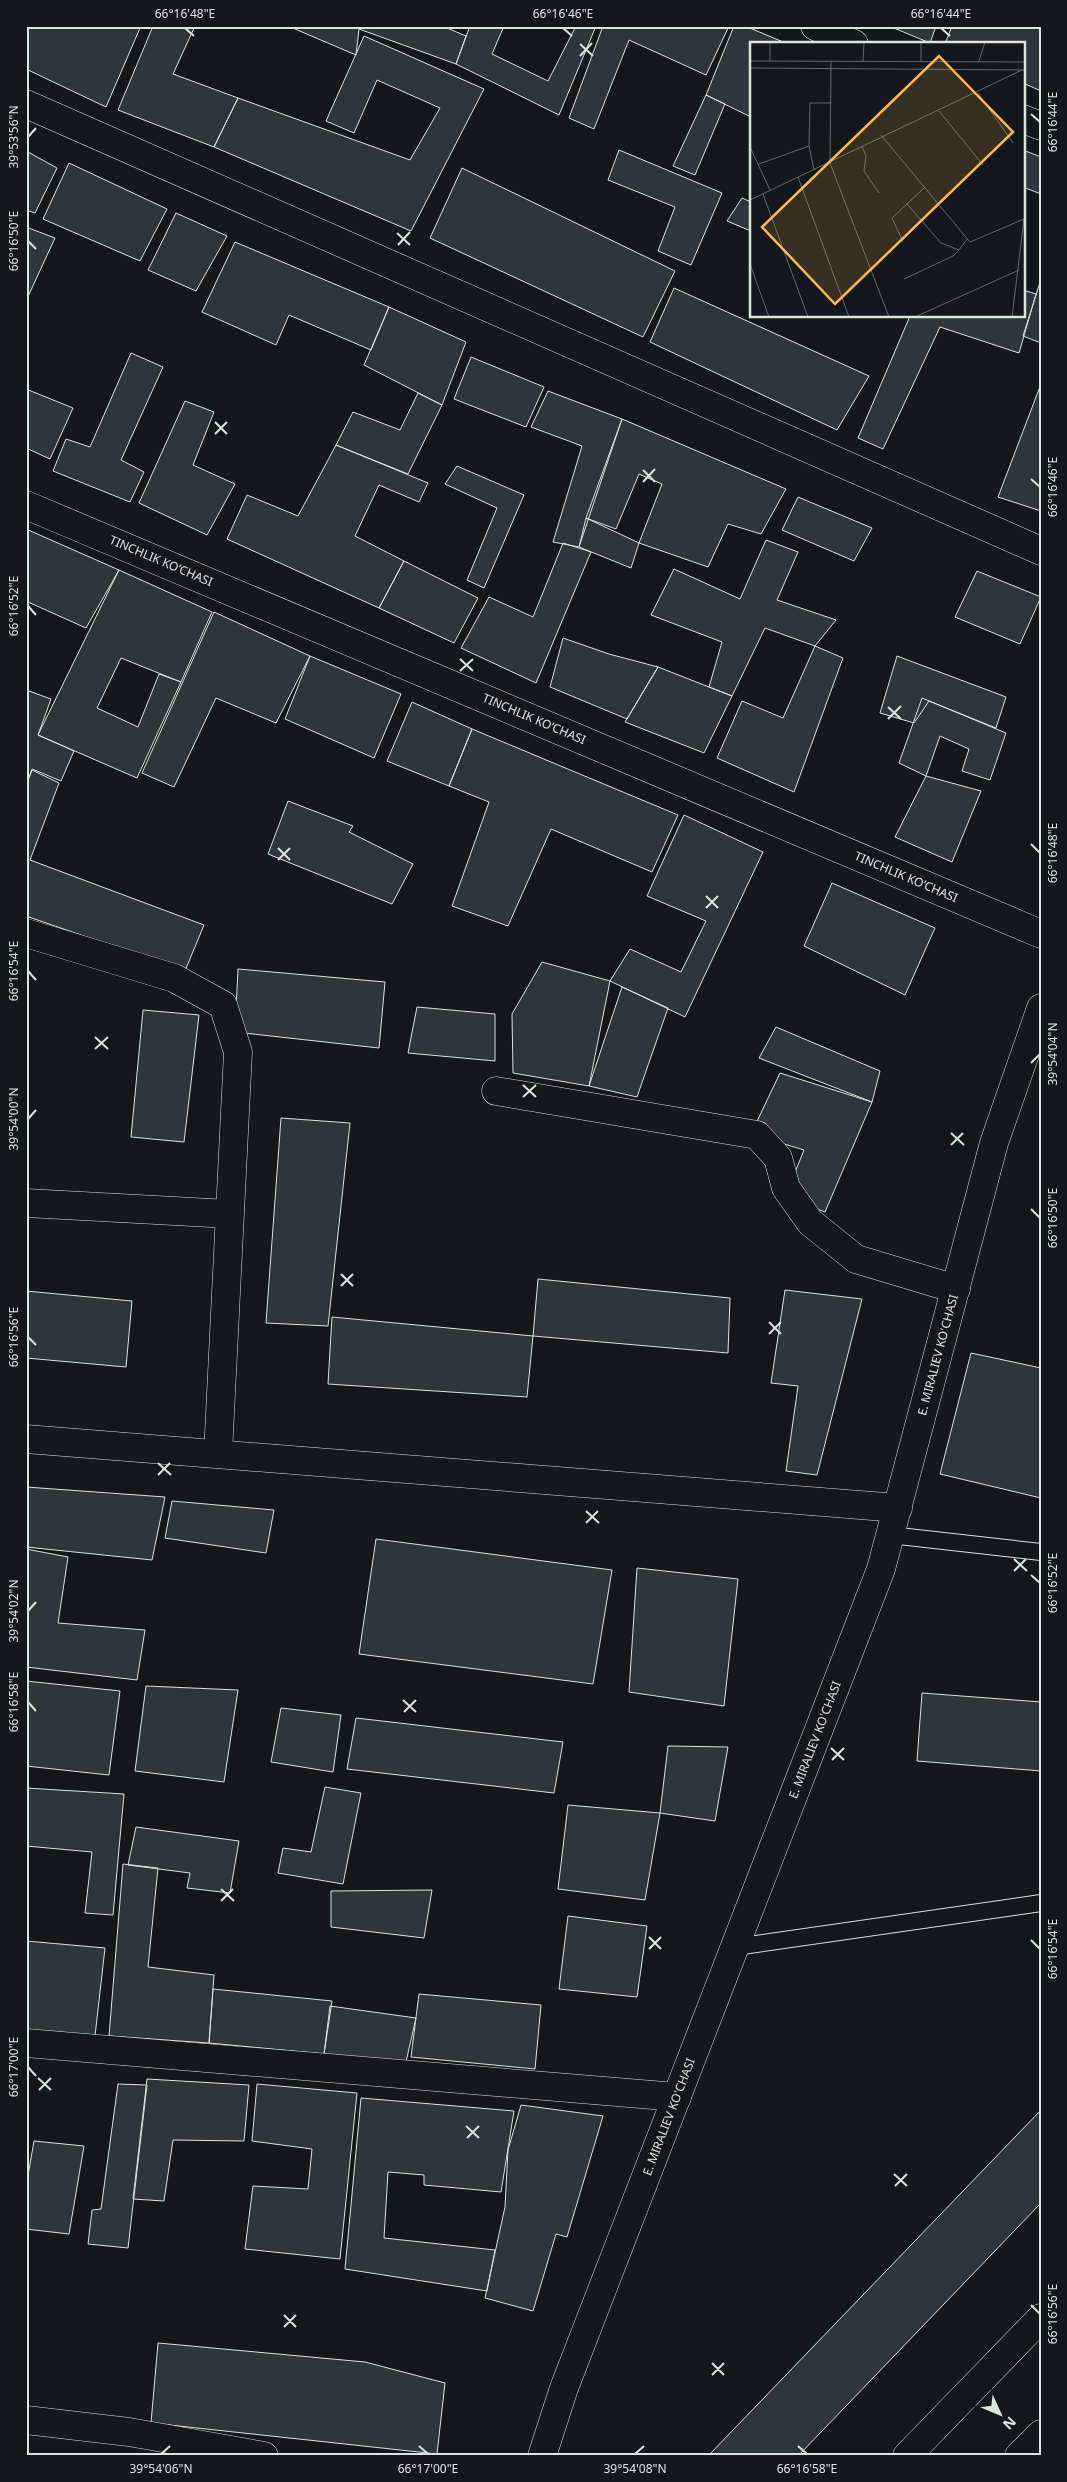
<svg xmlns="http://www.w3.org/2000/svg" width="1067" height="2482" font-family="'Noto Sans',sans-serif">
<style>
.building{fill:#2c363c;stroke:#d8e6dc}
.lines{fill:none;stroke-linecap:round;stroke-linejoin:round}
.lane-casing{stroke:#d8e6dc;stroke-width:18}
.street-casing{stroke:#d8e6dc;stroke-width:29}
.secondary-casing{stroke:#d8e6dc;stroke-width:29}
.lane{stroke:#14181c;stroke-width:16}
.street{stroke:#14181c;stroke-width:28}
.secondary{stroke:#14181c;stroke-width:28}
.ticks{fill:none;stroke:#d8e6dc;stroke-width:2}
.labels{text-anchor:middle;stroke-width:4;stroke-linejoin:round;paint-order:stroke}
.street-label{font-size:12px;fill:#d8e6dc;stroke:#14181c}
.inset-road{fill:none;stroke:#626a69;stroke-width:1}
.view{fill:#ffb74d;fill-opacity:0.15;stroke:#ffb74d;stroke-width:2.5}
.inset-edge{fill:none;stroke:#d8e6dc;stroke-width:2.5}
.neatline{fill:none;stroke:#d8e6dc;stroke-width:2}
.ticks-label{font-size:12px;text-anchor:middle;fill:#d8e6dc}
</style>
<rect width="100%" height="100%" fill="#14181c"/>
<path class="building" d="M 26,26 L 135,26 L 140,28 L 106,107 L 26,69 Z
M 153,26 L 195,26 L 173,74 L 238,98 L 214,147 L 118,110 Z
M 288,26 L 442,26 L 466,36 L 456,64 L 359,29 L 356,55 Z
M 470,26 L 504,26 L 492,54 L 548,81 L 576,26 L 596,26 L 559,115 L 456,64 Z
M 603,26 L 729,26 L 706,75 L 629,40 L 594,129 L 569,118 Z
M 734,26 L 745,26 L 788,44 L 751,44 L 751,117 L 706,95 Z
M 889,26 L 936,26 L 930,43 Z
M 952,26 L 1041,26 L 1041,91 L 1023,83 L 1023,44 L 945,44 Z
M 364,36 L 484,89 L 411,231 L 214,147 L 238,98 L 410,160 L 440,108 L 377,80 L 354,133 L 326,121 Z
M 706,95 L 725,104 L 695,175 L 673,166 Z
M 619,150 L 722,193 L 691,265 L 658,251 L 675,207 L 608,180 Z
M 1023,150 L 1041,157 L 1041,194 L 1023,187 Z
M 26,151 L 57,168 L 35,213 L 26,210 Z
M 69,163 L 167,209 L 140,261 L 43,219 Z
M 462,168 L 675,271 L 643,337 L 430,238 Z
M 742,198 L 751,202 L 751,231 L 727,221 Z
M 176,213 L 227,236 L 196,291 L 148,270 Z
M 26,227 L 55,238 L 26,301 Z
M 235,242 L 389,307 L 371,350 L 289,315 L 276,345 L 202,312 Z
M 1041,279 L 1041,343 L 1023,336 Z
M 674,288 L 869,376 L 837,430 L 650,342 Z
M 1023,290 L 1036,294 L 1019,353 L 940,327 L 883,449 L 858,438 L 910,316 L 1023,316 Z
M 389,307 L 466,342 L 442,405 L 364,365 Z
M 131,353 L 163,367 L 121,460 L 144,472 L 130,502 L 53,471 L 66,439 L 90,447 Z
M 471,357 L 544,387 L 526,427 L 454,399 Z
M 1041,384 L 1041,511 L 998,497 Z
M 26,389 L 73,408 L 50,459 L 26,448 Z
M 548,391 L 622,419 L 579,547 L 553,542 L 582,446 L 531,427 Z
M 418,393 L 442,405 L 408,474 L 336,445 L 353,412 L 400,430 Z
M 185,401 L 214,412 L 193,465 L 235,484 L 207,535 L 139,503 Z
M 622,419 L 786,489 L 761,534 L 728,524 L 708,567 L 639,543 L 662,484 L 639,474 L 616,529 L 586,518 Z
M 336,445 L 428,483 L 419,502 L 379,485 L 355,536 L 404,561 L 379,608 L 227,539 L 247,495 L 298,516 Z
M 457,466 L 524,495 L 484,588 L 467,580 L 497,508 L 445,484 Z
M 798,497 L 872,528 L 854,561 L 782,530 Z
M 586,518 L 639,543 L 631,568 L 579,547 Z
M 26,529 L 119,570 L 86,628 L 28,602 L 26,608 Z
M 766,540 L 798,552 L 777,600 L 836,620 L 815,646 L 765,628 L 732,696 L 709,687 L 722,642 L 651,615 L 674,569 L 740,599 Z
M 563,543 L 591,552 L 536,683 L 461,648 L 489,597 L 533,617 Z
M 404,561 L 478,598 L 454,643 L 379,608 Z
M 119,570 L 212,612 L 181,682 L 121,658 L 97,708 L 138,727 L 159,674 L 181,682 L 137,778 L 38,735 Z
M 977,571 L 1041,597 L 1020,644 L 955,617 Z
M 214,612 L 310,656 L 276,723 L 216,698 L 174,787 L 142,773 Z
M 563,638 L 609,654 L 658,667 L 627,719 L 550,687 Z
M 815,646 L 843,658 L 794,792 L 717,758 L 742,701 L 783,718 Z
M 310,656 L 401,694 L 374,758 L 285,719 Z
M 897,656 L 1006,697 L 996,728 L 929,701 L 914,723 L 880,713 Z
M 658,667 L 732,696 L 704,753 L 625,722 Z
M 26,690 L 51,699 L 38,735 L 74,751 L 61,781 L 32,769 L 26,785 Z
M 922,698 L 1006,733 L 990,780 L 962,771 L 969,749 L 940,736 L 926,776 L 899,763 Z
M 412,702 L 472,729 L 449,786 L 387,761 Z
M 472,729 L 678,815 L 652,872 L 551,829 L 508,926 L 452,906 L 489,802 L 449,786 Z
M 32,770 L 59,783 L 30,860 L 204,925 L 185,971 L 26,916 L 26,786 Z
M 926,776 L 981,791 L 952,862 L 895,837 Z
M 288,801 L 353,826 L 349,832 L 413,864 L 392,904 L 268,854 Z
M 684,815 L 763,852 L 685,1017 L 610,981 L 630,949 L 681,972 L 706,921 L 647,896 Z
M 832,883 L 935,928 L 905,995 L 804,946 Z
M 542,962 L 610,981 L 589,1086 L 513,1073 L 512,1014 Z
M 238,969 L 385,982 L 379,1048 L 235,1032 Z
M 622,987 L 668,1008 L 637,1097 L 589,1086 Z
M 417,1007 L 495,1014 L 495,1061 L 408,1053 Z
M 143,1010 L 199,1015 L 184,1142 L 131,1137 Z
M 776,1027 L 880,1071 L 872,1102 L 759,1058 Z
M 780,1073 L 872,1102 L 825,1212 L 785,1197 L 804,1150 L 751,1134 Z
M 281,1118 L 350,1123 L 328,1326 L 266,1323 Z
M 538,1279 L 730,1298 L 728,1353 L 533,1336 Z
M 785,1290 L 862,1299 L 817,1475 L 786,1471 L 798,1386 L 771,1383 Z
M 26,1291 L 132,1301 L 126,1367 L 26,1358 Z
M 332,1317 L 533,1336 L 527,1397 L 328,1384 Z
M 971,1353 L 1041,1368 L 1041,1498 L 940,1474 Z
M 26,1487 L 165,1497 L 152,1560 L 26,1547 Z
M 172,1501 L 274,1510 L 266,1553 L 165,1538 Z
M 376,1539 L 612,1570 L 593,1684 L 359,1654 Z
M 26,1549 L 68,1557 L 58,1623 L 145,1630 L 137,1680 L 26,1667 Z
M 637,1568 L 738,1579 L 724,1706 L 629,1692 Z
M 26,1681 L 120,1691 L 109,1775 L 26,1766 Z
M 146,1686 L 238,1690 L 224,1782 L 135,1771 Z
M 922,1693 L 1041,1702 L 1041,1771 L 917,1761 Z
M 281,1708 L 341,1715 L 333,1772 L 271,1762 Z
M 356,1718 L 563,1742 L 554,1793 L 347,1769 Z
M 668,1746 L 728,1747 L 715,1821 L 660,1813 Z
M 325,1787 L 361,1793 L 343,1884 L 278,1873 L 283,1848 L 311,1852 Z
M 26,1788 L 124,1794 L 113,1915 L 85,1913 L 92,1852 L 26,1846 Z
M 568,1805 L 660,1813 L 645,1900 L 558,1889 Z
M 136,1827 L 239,1841 L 230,1893 L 187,1888 L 190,1873 L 128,1865 Z
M 123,1864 L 158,1868 L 148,1967 L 214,1975 L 209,2043 L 109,2036 Z
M 432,1890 L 424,1938 L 331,1927 L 331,1891 Z
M 568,1916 L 647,1926 L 637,1997 L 559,1989 Z
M 26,1941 L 105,1948 L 95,2036 L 26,2030 Z
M 213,1989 L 332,2001 L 324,2054 L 209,2043 Z
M 419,1994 L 541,2005 L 535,2069 L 411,2057 Z
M 330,2006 L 416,2018 L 406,2062 L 324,2054 Z
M 147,2079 L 249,2085 L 244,2141 L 173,2140 L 164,2201 L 133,2199 Z
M 118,2084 L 147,2085 L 128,2248 L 88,2244 L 92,2210 L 101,2209 Z
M 257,2084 L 357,2093 L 340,2259 L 245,2249 L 253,2186 L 308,2189 L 312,2149 L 252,2141 Z
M 361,2098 L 514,2111 L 501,2192 L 424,2185 L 424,2175 L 388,2172 L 384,2238 L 495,2250 L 487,2291 L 345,2269 Z
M 521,2105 L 603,2116 L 567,2237 L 556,2234 L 533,2311 L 485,2298 L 505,2207 L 508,2150 Z
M 1041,2110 L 1041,2203 L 798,2456 L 708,2456 Z
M 34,2141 L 84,2146 L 69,2234 L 26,2229 L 26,2187 Z
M 158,2343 L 365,2362 L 445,2383 L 437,2454 L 151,2423 Z"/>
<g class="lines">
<defs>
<path id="lane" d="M 890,1535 L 1041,1552
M 735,1947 L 1041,1903"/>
<path id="street" d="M 815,26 L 854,44
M 26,104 L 1041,551
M 1023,119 L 1041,126
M 26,505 L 1041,934
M 26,933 L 174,978 L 223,1005 L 238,1052 L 218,1454
M 496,1091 L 757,1135 L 778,1158 L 786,1188 L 810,1222 L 856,1259 L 956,1289
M 26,1203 L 230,1214
M 26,1439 L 898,1508
M 26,2043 L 677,2097
M 26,2420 L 129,2432 L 264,2456"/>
<path id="secondary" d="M 542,2456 L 564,2388 L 881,1569 L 994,1143 L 1041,1008
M 907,2456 L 1041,2318
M 1019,2456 L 1041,2434"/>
</defs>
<use href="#lane" class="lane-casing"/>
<use href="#street" class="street-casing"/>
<use href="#secondary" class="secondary-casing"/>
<use href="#lane" class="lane"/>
<use href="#street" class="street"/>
<use href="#secondary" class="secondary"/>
</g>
<path class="ticks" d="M 185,28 L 194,36M 563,28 L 572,36M 941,28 L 950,36M 580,44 L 593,56M 580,56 L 592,43M 1031,114 L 1040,122M 28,137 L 36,128M 397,233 L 410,245M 28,241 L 36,249M 398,245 L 410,232M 215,422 L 227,434M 215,434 L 227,422M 643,470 L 655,482M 1031,479 L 1040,487M 643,482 L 655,469M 28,606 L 36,615M 460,659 L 473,671M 460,671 L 473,659M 888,707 L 901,719M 888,719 L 901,706M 1031,844 L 1040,853M 278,848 L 290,860M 278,860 L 290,848M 706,896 L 718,908M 706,908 L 718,896M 28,971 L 36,980M 95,1037 L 108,1049M 95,1049 L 108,1037M 1031,1063 L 1040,1054M 523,1085 L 536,1097M 523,1097 L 536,1085M 28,1119 L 36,1110M 951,1133 L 964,1145M 951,1145 L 963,1133M 1031,1209 L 1040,1218M 341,1274 L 353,1286M 341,1286 L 353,1274M 769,1322 L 781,1334M 769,1334 L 781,1322M 28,1337 L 36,1345M 158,1463 L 171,1475M 158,1475 L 170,1463M 586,1511 L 599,1523M 586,1523 L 598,1511M 1014,1559 L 1027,1571M 1014,1571 L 1026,1559M 1031,1575 L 1040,1583M 28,1611 L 36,1602M 403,1700 L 416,1712M 28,1702 L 36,1711M 404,1712 L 416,1700M 831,1748 L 844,1760M 832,1760 L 844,1748M 221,1889 L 234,1901M 221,1901 L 233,1889M 649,1937 L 661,1949M 1031,1940 L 1040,1949M 649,1949 L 661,1937M 28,2067 L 36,2076M 38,2078 L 51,2090M 39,2090 L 51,2078M 466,2126 L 479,2138M 467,2138 L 479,2126M 894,2174 L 907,2186M 895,2186 L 907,2174M 1031,2305 L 1040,2314M 284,2315 L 296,2327M 284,2327 L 296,2315M 712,2363 L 724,2375M 712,2375 L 724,2363M 419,2446 L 428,2454M 798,2446 L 807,2454M 161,2454 L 170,2446M 635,2454 L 644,2446"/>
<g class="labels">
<g class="street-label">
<text transform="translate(161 561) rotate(23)" y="4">TINCHLIK KO’CHASI</text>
<text transform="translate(534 719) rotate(23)" y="4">TINCHLIK KO’CHASI</text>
<text transform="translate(906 877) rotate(23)" y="4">TINCHLIK KO’CHASI</text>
<text transform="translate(938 1355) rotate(-75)" y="4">E. MIRALIEV KO'CHASI</text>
<text transform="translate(815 1740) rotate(-69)" y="4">E. MIRALIEV KO'CHASI</text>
<text transform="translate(669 2117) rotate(-69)" y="4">E. MIRALIEV KO'CHASI</text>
</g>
</g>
<g transform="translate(750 42)">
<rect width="275" height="275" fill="#14181c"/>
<path class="inset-road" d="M 171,0 L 171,19M 0,19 L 275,20M 20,19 L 20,0M 81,19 L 80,121 L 139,275M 113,19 L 114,0M 229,19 L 235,0M 0,26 L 275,28M 228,51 L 263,101M 189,69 L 233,123M 131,93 L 220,200 L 274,177M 112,104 L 116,114 L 114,129 L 129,151M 0,105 L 20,148M 9,122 L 59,104M 64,128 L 59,104 L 60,61 L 80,61M 48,135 L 99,275M 13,152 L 58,275M 0,158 L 272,28M 156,161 L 191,201 L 209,208 L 217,197M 153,200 L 142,176 L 174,146M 0,222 L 19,275M 154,237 L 203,214 L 209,208M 165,275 L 269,228M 262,275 L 274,177"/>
<path class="view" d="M 189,14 L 263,90 L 85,262 L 12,185 Z"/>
<rect width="275" height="275" class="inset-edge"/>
</g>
<rect width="1067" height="2482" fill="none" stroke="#14181c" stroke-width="55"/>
<g transform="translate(1000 2414) rotate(134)" stroke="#14181c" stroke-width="4" paint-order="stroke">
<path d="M0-4L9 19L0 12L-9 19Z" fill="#d8e6dc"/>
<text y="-8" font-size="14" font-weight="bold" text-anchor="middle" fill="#d8e6dc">N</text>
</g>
<rect x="28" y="28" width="1012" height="2426" class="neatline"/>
<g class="ticks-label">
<text x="185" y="18">66°16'48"E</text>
<text x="563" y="18">66°16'46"E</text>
<text x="941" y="18">66°16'44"E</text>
<text transform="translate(1053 122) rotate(-90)" y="4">66°16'44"E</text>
<text transform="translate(14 137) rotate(-90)" y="4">39°53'56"N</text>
<text transform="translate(14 241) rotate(-90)" y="4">66°16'50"E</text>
<text transform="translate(1053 487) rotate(-90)" y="4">66°16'46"E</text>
<text transform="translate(14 606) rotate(-90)" y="4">66°16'52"E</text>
<text transform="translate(1053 853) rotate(-90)" y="4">66°16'48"E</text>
<text transform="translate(14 971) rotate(-90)" y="4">66°16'54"E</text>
<text transform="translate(1053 1054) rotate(-90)" y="4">39°54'04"N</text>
<text transform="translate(14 1119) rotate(-90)" y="4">39°54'00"N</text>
<text transform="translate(1053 1218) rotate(-90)" y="4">66°16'50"E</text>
<text transform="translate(14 1337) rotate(-90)" y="4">66°16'56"E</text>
<text transform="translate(1053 1583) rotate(-90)" y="4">66°16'52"E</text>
<text transform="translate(14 1611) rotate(-90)" y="4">39°54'02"N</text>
<text transform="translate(14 1702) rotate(-90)" y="4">66°16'58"E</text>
<text transform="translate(1053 1949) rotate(-90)" y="4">66°16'54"E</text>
<text transform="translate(14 2067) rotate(-90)" y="4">66°17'00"E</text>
<text transform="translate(1053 2314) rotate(-90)" y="4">66°16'56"E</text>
<text x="161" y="2473">39°54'06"N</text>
<text x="428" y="2473">66°17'00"E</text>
<text x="635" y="2473">39°54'08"N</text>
<text x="807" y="2473">66°16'58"E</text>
</g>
</svg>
